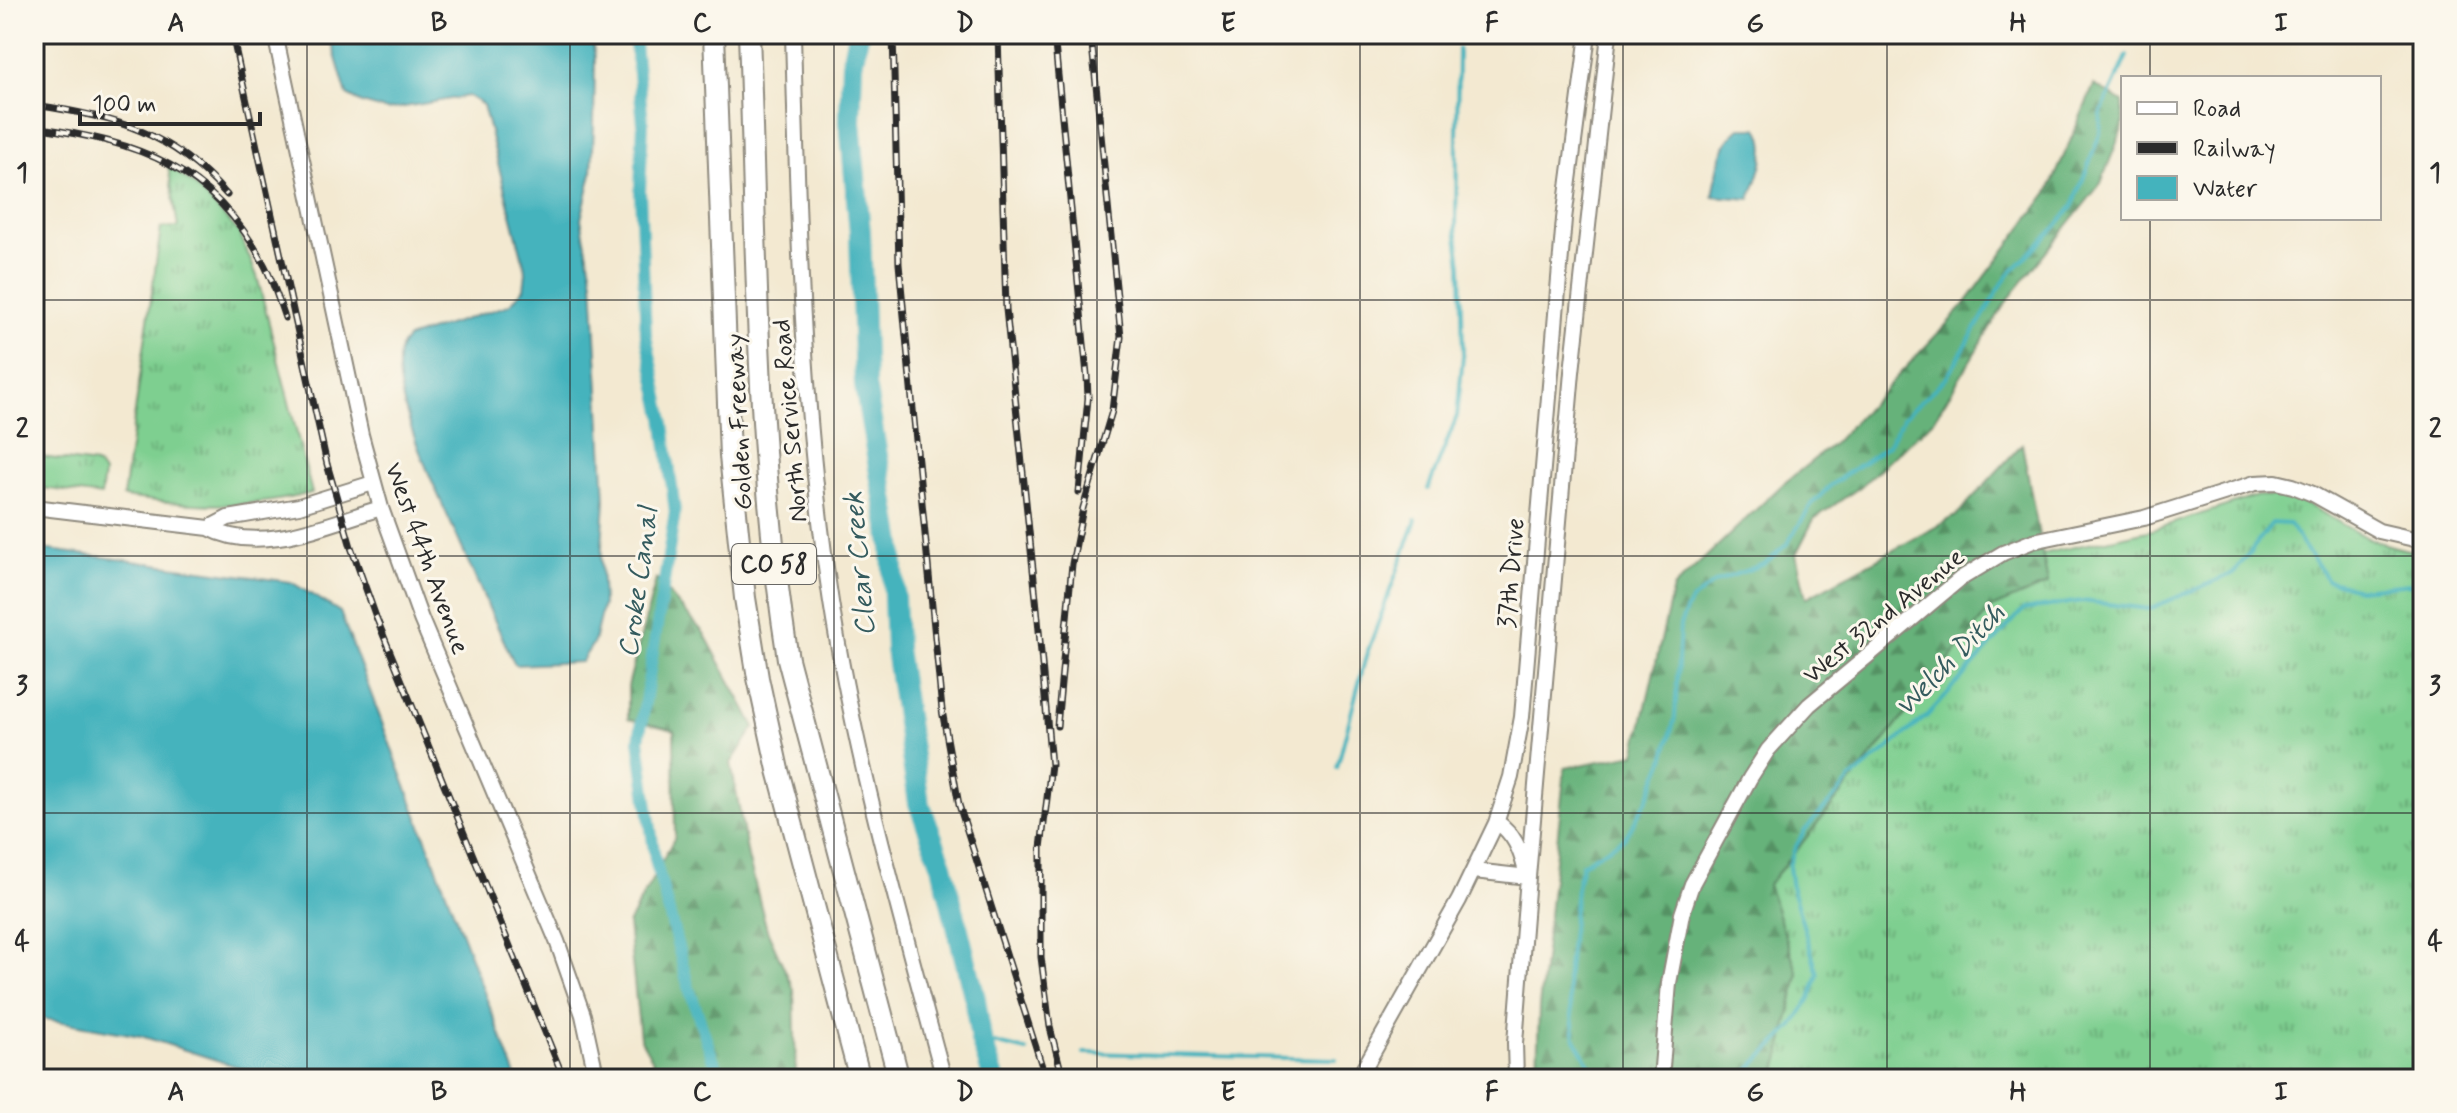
<svg xmlns="http://www.w3.org/2000/svg" width="2457" height="1113" font-family="Mynerve,sans-serif">
<style>
.grass{fill:url(#grass-tufts);stroke:#547d5e;stroke-width:2}
.forest{fill:url(#forest-firs);stroke:#486e52;stroke-width:2}
.water{fill:#44b3bd;stroke:#386f74;stroke-width:2}
.lines{fill:none;stroke-linecap:round;stroke-linejoin:round}
.stream{stroke:#44b3bd;stroke-width:4}
.canal{stroke:#44b3bd;stroke-width:12}
.river{stroke:#44b3bd;stroke-width:22}
.minor-casing{stroke:#8f8a7e;stroke-width:18}
.highway-casing{stroke:#8f8a7e;stroke-width:24}
.minor{stroke:#fff;stroke-width:14}
.highway{stroke:#fff;stroke-width:20}
.rail-casing{stroke:#2b2b2b;stroke-width:7}
.rail{stroke:#fbf7ec;stroke-width:4;stroke-dasharray:12;stroke-linecap:butt}
.grid{fill:none;stroke:#2b2b2b;stroke-width:2;stroke-opacity:0.55}
.labels{text-anchor:middle;stroke-width:6;stroke-linejoin:round;paint-order:stroke}
.shield{fill:#fbf7ec;stroke:#696865;stroke-width:2}
.shield-label{font-size:24px;font-weight:bold;fill:#2b2b2b}
.street-label{font-size:26px;fill:#2b2b2b;stroke:#fbf7ec}
.water-label{font-size:28px;font-style:italic;fill:#345b5e;stroke:#fbf7ec}
.neatline{fill:none;stroke:#2b2b2b;stroke-width:3}
.grid-label{font-size:26px;text-anchor:middle;font-weight:bold;fill:#2b2b2b}
</style>
<defs>
<pattern id="grass-tufts" width="24" height="20" patternUnits="userSpaceOnUse" patternTransform="scale(2)"><rect width="24" height="20" fill="#7ecf90"/><path d="M3 7l-1-3M5 7V3M7 7l1-3M15 17l-1-3M17 17v-4M19 17l1-3" fill="none" stroke="#67a876"/></pattern>
<pattern id="forest-firs" width="22" height="20" patternUnits="userSpaceOnUse" patternTransform="scale(2)"><rect width="22" height="20" fill="#66b27a"/><path d="M5 1l3.5 6h-7zM16 11l3.5 6h-7z" fill="#549164"/></pattern>
</defs>
<rect width="100%" height="100%" fill="#fbf7ec"/>
<filter id="ink" filterUnits="userSpaceOnUse"><feTurbulence type="fractalNoise" baseFrequency=".0125" numOctaves="2"/><feDisplacementMap in="SourceGraphic" scale="16" xChannelSelector="R" yChannelSelector="G"/><feConvolveMatrix kernelMatrix="1 2 1 2 8 2 1 2 1" color-interpolation-filters="sRGB"/></filter>
<filter id="wash" filterUnits="userSpaceOnUse"><feTurbulence type="fractalNoise" baseFrequency=".006" numOctaves="4" result="noise"/><feDisplacementMap in="SourceGraphic" scale="32" xChannelSelector="R" yChannelSelector="G"/><feGaussianBlur stdDeviation="1.8" result="paint"/><feColorMatrix in="noise" values="0 0 0 0 0 0 0 0 0 0 0 0 0 0 0 0 0 1.4 0 .05"/><feComposite in="paint" operator="in"/></filter>
<g filter="url(#wash)">
<rect width="100%" height="100%" fill="#f3e9d1"/>
<path class="grass" d="M 168,166 L 193,184 L 239,232 L 257,276 L 312,493 C 245,510 191,506 123,497 L 161,228 L 178,227 Z
M 34,456 L 96,464 L 104,473 L 101,496 L 34,487 Z
M 2257,496 C 2301,493 2320,513 2356,532 C 2377,543 2400,549 2423,553 L 2423,1079 L 1775,1079 L 1798,974 L 1768,885 L 1991,608 L 2048,584 L 2042,554 L 2152,530 Z"/>
<path class="forest" d="M 2094,85 L 2123,102 L 2123,127 L 2101,183 L 2004,305 L 1933,421 L 1860,487 L 1814,519 L 1796,554 L 1806,598 L 1956,516 L 2022,444 L 2048,584 L 1991,608 L 1768,885 L 1798,974 L 1775,1079 L 1537,1079 L 1539,1007 L 1565,768 L 1635,754 L 1673,588 L 1782,485 L 1834,443 L 1962,308 L 2049,191 Z
M 656,579 L 704,633 L 755,727 L 731,763 L 748,857 L 767,930 L 794,990 L 796,1079 L 663,1079 L 640,1038 L 628,924 L 675,837 L 674,730 L 628,719 L 628,686 Z"/>
<path class="water" d="M 329,34 L 591,34 L 595,58 L 594,123 L 592,173 L 581,219 L 593,281 L 605,500 L 601,561 L 603,604 L 594,642 L 581,662 L 515,665 C 496,624 477,582 459,541 C 440,498 390,399 399,353 C 400,346 404,342 408,338 L 509,305 L 524,289 L 526,272 L 483,105 L 468,96 L 387,110 L 362,103 L 347,95 Z
M 1740,128 L 1758,128 C 1772,148 1757,179 1750,199 L 1713,196 C 1718,171 1719,144 1740,128 Z
M 34,548 L 291,582 L 340,612 L 517,1079 L 276,1079 L 141,1036 L 34,1017 Z"/>
<g class="lines">
<path class="stream" d="M 1428,489 L 1457,416 L 1463,356 L 1461,265 L 1456,229 L 1458,49
M 1337,768 L 1366,656 L 1416,520
M 981,1040 L 1027,1051
M 1084,1053 L 1336,1059
M 1594,1079 L 1592,1068 L 1575,1039 L 1567,980 L 1576,889 L 1582,864 L 1625,838 L 1648,798 L 1664,760 L 1675,717 L 1680,625 L 1690,602 L 1715,582 L 1764,564 L 1787,544 L 1813,503 L 1831,485 L 1888,445 L 1904,417 L 1947,377 L 2007,276 L 2056,227 L 2073,206 L 2100,134 L 2101,113 L 2127,56
M 1745,1079 L 1747,1072 L 1793,1026 L 1810,998 L 1818,974 L 1792,889 L 1789,866 L 1794,850 L 1805,830 L 1851,779 L 1927,716 L 2023,610 L 2082,601 L 2149,609 L 2234,573 L 2272,523 L 2289,524 L 2327,580 L 2358,589 L 2423,583"/>
<path class="canal" d="M 634,34 L 643,123 L 640,191 L 646,336 L 663,416 L 675,512 L 639,740 L 655,859 L 688,985 L 712,1056 L 723,1079
M 34,1077 L 43,1079"/>
<path class="river" d="M 858,34 L 852,64 L 850,121 L 860,233 L 865,385 L 892,544 L 896,649 L 919,803 L 942,865 L 975,999 L 981,1040 L 994,1079"/>
</g>
</g>
<g filter="url(#ink)">
<g class="lines">
<defs>
<path id="minor" d="M 275,34 L 361,435 L 381,508 L 421,619 L 557,941 L 583,1015 L 597,1079
M 793,34 C 798,223 802,414 831,602 C 856,763 902,921 944,1079
M 34,507 L 209,528 C 261,556 329,523 381,508
M 209,528 L 228,518 L 299,506 L 373,483
M 1497,822 C 1514,834 1520,849 1525,868
M 1474,871 L 1528,877 L 1515,1043 L 1516,1079
M 1528,877 L 1572,372 L 1609,34
M 1358,1079 L 1459,900 L 1496,823 L 1511,777 L 1522,717 L 1564,219 L 1588,34
M 1661,1079 L 1669,983 L 1682,914 L 1692,884 L 1750,778 L 1768,750 L 1809,705 L 1960,579 L 2003,553 L 2033,541 L 2144,518 L 2255,483 L 2276,482 L 2293,486 L 2313,494 L 2379,531 L 2423,541"/>
<path id="highway" d="M 714,34 L 730,456 L 745,598 L 758,678 L 778,770 L 860,1079
M 749,34 C 757,243 755,453 788,659 L 899,1079"/>
</defs>
<use href="#minor" class="minor-casing"/>
<use href="#highway" class="highway-casing"/>
<use href="#minor" class="minor"/>
<use href="#highway" class="highway"/>
<defs>
<path id="rail" d="M 232,34 L 327,464 L 351,547 L 376,617 L 564,1079
M 893,34 L 899,264 L 942,710 L 959,805 L 1046,1079
M 998,34 L 1006,309 L 1037,608 L 1051,765 L 1041,848 L 1041,957 L 1050,1027 L 1063,1079
M 1054,34 L 1087,375 L 1088,398 L 1079,492
M 34,105 C 114,116 172,132 227,195
M 34,127 C 139,142 213,166 265,266 C 273,282 279,301 285,318
M 1057,726 L 1072,564 L 1083,508 L 1112,411 L 1121,337 L 1091,34"/>
</defs>
<use href="#rail" class="rail-casing"/>
<use href="#rail" class="rail"/>
</g>
</g>
<path class="grid" d="M 307,34 L 307,1079M 570,34 L 570,1079M 834,34 L 834,1079M 1097,34 L 1097,1079M 1360,34 L 1360,1079M 1623,34 L 1623,1079M 1887,34 L 1887,1079M 2150,34 L 2150,78M 2150,218 L 2150,1079M 34,300 L 2423,300M 34,556 L 2423,556M 34,813 L 2423,813"/>
<g class="labels">
<rect class="shield" x="732" y="544" width="84" height="40" rx="6"/>
<g class="shield-label">
<text x="774" y="572">CO 58</text>
</g>
<g class="street-label">
<text transform="translate(789 421) rotate(-95)" y="9">North Service Road</text>
<text transform="translate(738 422) rotate(-93)" y="9">Golden Freeway</text>
<text transform="translate(428 558) rotate(70)" y="9">West 44th Avenue</text>
<text transform="translate(1510 573) rotate(-85)" y="9">37th Drive</text>
<text transform="translate(1883 615) rotate(-39)" y="9">West 32nd Avenue</text>
</g>
<g class="water-label">
<text transform="translate(858 564) rotate(-95)" y="10">Clear Creek</text>
<text transform="translate(637 582) rotate(-82)" y="10">Croke Canal</text>
<text transform="translate(1949 659) rotate(-46)" y="10">Welch Ditch</text>
</g>
</g>
<rect width="2457" height="1113" fill="none" stroke="#fbf7ec" stroke-width="88"/>
<rect x="2121" y="76" width="260" height="144" fill="#fbf7ec" stroke="#a8a59f" stroke-width="2"/>
<rect x="2137" y="102" width="40" height="12" fill="#ffffff" stroke="#a8a59f" stroke-width="2"/>
<text x="2193" y="116" font-size="24" fill="#2b2b2b">Road</text>
<rect x="2137" y="142" width="40" height="12" fill="#2b2b2b" stroke="#a8a59f" stroke-width="2"/>
<text x="2193" y="156" font-size="24" fill="#2b2b2b">Railway</text>
<rect x="2137" y="176" width="40" height="24" fill="#44b3bd" stroke="#a8a59f" stroke-width="2"/>
<text x="2193" y="196" font-size="24" fill="#2b2b2b">Water</text>
<path d="M80 112v12h180v-12" fill="none" stroke="#2b2b2b" stroke-width="4"/>
<text x="92" y="112" font-size="24" fill="#2b2b2b" stroke="#fbf7ec" stroke-width="6" paint-order="stroke">100 m</text>
<rect x="44" y="44" width="2369" height="1025" class="neatline"/>
<g class="grid-label">
<text x="176" y="31">A</text>
<text x="439" y="31">B</text>
<text x="702" y="31">C</text>
<text x="965" y="31">D</text>
<text x="1228" y="31">E</text>
<text x="1492" y="31">F</text>
<text x="1755" y="31">G</text>
<text x="2018" y="31">H</text>
<text x="2281" y="31">I</text>
<text x="22" y="181">1</text>
<text x="2435" y="181">1</text>
<text x="22" y="437">2</text>
<text x="2435" y="437">2</text>
<text x="22" y="694">3</text>
<text x="2435" y="694">3</text>
<text x="22" y="950">4</text>
<text x="2435" y="950">4</text>
<text x="176" y="1100">A</text>
<text x="439" y="1100">B</text>
<text x="702" y="1100">C</text>
<text x="965" y="1100">D</text>
<text x="1228" y="1100">E</text>
<text x="1492" y="1100">F</text>
<text x="1755" y="1100">G</text>
<text x="2018" y="1100">H</text>
<text x="2281" y="1100">I</text>
</g>
</svg>
